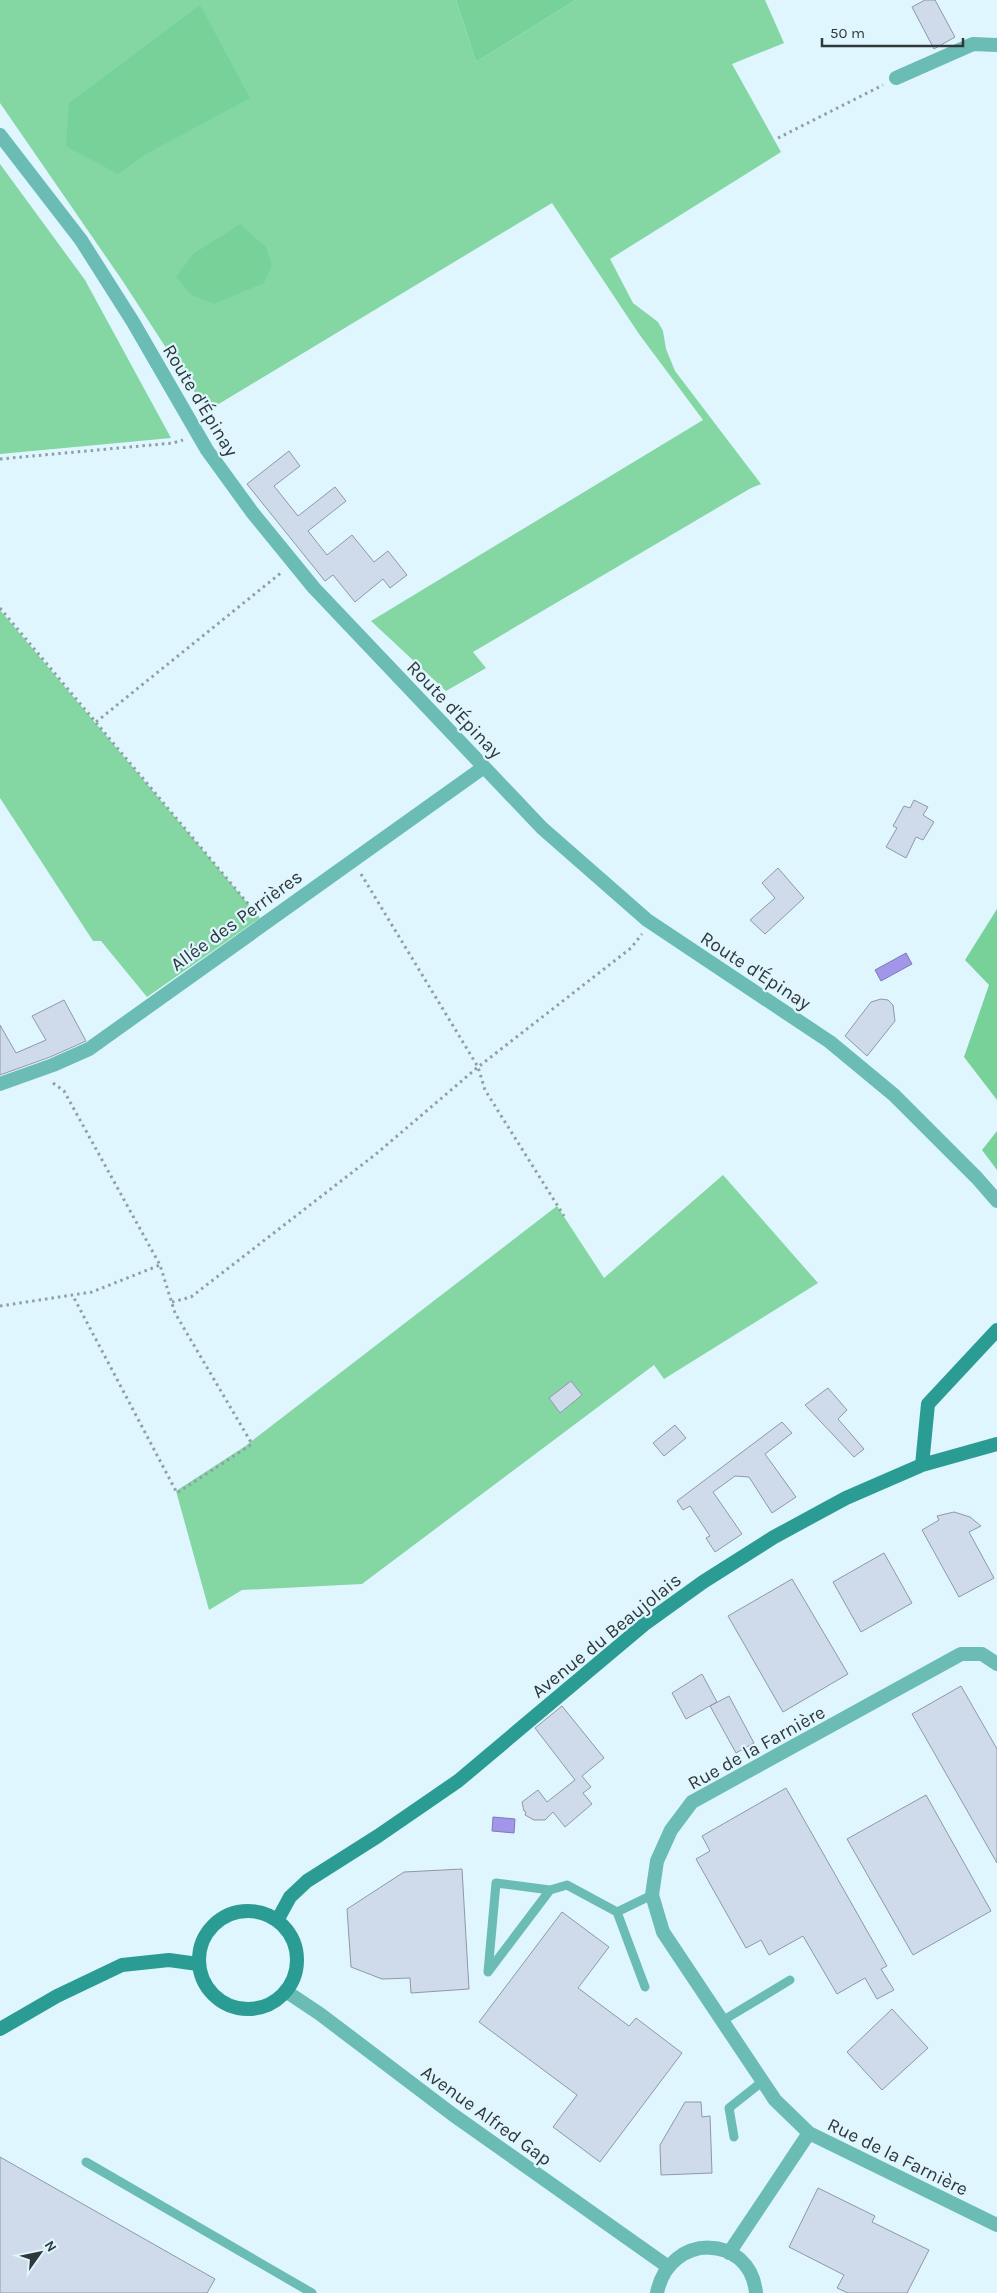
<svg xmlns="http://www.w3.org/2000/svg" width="997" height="2293" font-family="Karla,sans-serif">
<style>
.green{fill:#84d7a2}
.forest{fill:#77d299}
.water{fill:#a196ea;stroke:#7f7ab6}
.building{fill:#cfdbeb;stroke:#8d99a8}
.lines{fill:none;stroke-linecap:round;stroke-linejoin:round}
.path{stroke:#8fa0a5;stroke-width:3;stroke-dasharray:2.5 4;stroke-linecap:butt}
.service{stroke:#6abcb5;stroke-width:9}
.minor{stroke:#6abcb5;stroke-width:14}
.secondary{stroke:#2b9c94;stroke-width:14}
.labels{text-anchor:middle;stroke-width:4.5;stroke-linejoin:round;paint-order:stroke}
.street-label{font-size:19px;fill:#2f383b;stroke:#dff6fe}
</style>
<rect width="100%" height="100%" fill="#dff6fe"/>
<path class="green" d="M 0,0 L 456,0 L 476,62 L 576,0 L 765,0 L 784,43 L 732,64 L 781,152 L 610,259 L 633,303 L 658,322 L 663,331 L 666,349 L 675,371 L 761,484 L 751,488 L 473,652 L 486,668 L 446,691 L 371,621 L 703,420 L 639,334 L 552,203 L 207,411 L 122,280 L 0,103 Z
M 0,164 L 85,280 L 171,438 L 0,454 Z
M 0,610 L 260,918 L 147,997 L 101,941 L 93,941 L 0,798 Z
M 723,1175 L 818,1283 L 664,1379 L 654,1365 L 362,1584 L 242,1590 L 209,1610 L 176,1491 L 244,1447 L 557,1206 L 604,1278 Z"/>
<path class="forest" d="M 456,0 L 576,0 L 476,62 Z
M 200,5 L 250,98 L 146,154 L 118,174 L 66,146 L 69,103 Z
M 240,224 L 266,247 L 272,265 L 264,283 L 214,304 L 190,294 L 176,277 L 193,254 Z
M 997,909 L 997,1100 L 964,1057 L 989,985 L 965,960 Z
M 997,1131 L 997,1170 L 982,1150 Z"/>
<path class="water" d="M 906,953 L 912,964 L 881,981 L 875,970 Z
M 493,1817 L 515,1819 L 514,1833 L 492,1831 Z"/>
<path class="building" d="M 925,0 L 935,0 L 955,37 L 934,49 L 912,7 Z
M 289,451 L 300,466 L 274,486 L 298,516 L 335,487 L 346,501 L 308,531 L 327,555 L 352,535 L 374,562 L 388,551 L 407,575 L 390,588 L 383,579 L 355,602 L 333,575 L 325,581 L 247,484 Z
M 914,800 L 928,807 L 923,815 L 934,822 L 923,840 L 916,837 L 906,858 L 886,847 L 897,828 L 893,826 L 904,806 L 910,808 Z
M 778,868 L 804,898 L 765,934 L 750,920 L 775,898 L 762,883 Z
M 881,999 L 888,1000 L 893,1005 L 895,1021 L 867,1056 L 845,1036 L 871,1002 Z
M 64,1000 L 86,1041 L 50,1057 L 0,1075 L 0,1025 L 16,1053 L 46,1040 L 32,1016 Z
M 571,1381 L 582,1395 L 560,1413 L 549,1398 Z
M 828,1388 L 847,1410 L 838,1419 L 864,1449 L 854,1457 L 805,1405 Z
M 782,1422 L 792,1433 L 765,1454 L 796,1497 L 772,1513 L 749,1477 L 735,1476 L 713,1492 L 742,1534 L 715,1552 L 706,1538 L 710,1536 L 690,1506 L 683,1510 L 677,1501 Z
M 675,1425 L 686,1438 L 664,1456 L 653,1443 Z
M 954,1512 L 970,1517 L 981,1526 L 969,1532 L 994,1578 L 959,1597 L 922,1530 L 939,1520 L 937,1516 Z
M 884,1553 L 912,1603 L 861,1632 L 833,1582 Z
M 792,1579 L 848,1674 L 783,1712 L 728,1616 Z
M 702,1674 L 717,1702 L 686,1719 L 672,1693 Z
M 961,1686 L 997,1749 L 997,1863 L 912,1714 Z
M 729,1696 L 754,1743 L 736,1753 L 710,1706 Z
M 562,1706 L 604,1758 L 582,1776 L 591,1787 L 583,1793 L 592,1804 L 565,1827 L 553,1812 L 545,1820 L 534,1820 L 525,1815 L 526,1812 L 524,1811 L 522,1802 L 538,1790 L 547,1802 L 575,1780 L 535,1728 Z
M 786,1788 L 887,1966 L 881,1969 L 894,1990 L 877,1999 L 865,1978 L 837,1994 L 803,1936 L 769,1955 L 761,1940 L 746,1948 L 696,1859 L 710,1851 L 702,1836 Z
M 926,1795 L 991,1911 L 913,1955 L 847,1839 Z
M 462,1869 L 469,1989 L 411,1993 L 410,1978 L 382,1979 L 351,1967 L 347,1909 L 404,1872 Z
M 562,1912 L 609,1947 L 578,1988 L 629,2026 L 636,2018 L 682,2053 L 600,2162 L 553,2127 L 577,2095 L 479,2022 Z
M 892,2009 L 928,2048 L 882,2090 L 847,2052 Z
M 685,2102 L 701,2102 L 702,2117 L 710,2116 L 712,2173 L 661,2175 L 660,2145 Z
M 0,2157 L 215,2279 L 207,2293 L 0,2293 Z
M 818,2188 L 875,2216 L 872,2222 L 929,2250 L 907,2293 L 848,2293 L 837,2288 L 844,2275 L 789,2247 Z"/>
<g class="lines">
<path class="path" d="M 778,138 L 883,85
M 0,459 L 173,443 L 183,440
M 0,608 L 255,912
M 96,722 L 282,572
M 361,874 L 478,1067 L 485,1090 L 564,1216
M 53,1083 L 64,1091 L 160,1265 L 175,1313 L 252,1444 L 177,1493 L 73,1296
M 172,1302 L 191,1297 L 376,1154 L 478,1067 L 631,948 L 642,934
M 0,1306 L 92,1292 L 160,1265"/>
<path class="service" d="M 617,1912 L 645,1987
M 488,1972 L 550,1890 L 567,1885 L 617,1912 L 652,1895
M 488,1972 L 496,1883 L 550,1890
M 722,2021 L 790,1980
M 734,2137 L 729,2108 L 763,2081
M 86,2162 L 312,2293"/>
<path class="minor" d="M 896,78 L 973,44 L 997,45
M 0,135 L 81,240 L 133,322 L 207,450 L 252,512 L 314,588 L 542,828 L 647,920 L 830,1042 L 894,1095 L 977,1178 L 997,1201
M 0,1084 L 53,1065 L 89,1049 L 484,767
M 997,1664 L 982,1654 L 961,1654 L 692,1802 L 671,1830 L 657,1861 L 652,1895 L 663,1932 L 775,2100 L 809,2133 L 997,2225
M 287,1992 L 320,2014 L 452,2114 L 667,2266
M 729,2253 L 809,2133
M 657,2293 C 669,2232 750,2233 756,2293"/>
<path class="secondary" d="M 922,1465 L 928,1404 L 997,1330
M199 1960a49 49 0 1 1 98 0a49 49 0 1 1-98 0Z
M 278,1919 L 290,1897 L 307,1881 L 378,1836 L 458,1781 L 646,1623 L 703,1582 L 774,1537 L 846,1498 L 922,1465 L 997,1444
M 0,2029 L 57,1996 L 122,1965 L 169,1960 L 198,1964"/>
</g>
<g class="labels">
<g class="street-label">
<text transform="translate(201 400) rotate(59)" y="7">Route d'Épinay</text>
<text transform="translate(455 709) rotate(46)" y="7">Route d'Épinay</text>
<text transform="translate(236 920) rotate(-36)" y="7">Allée des Perrières</text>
<text transform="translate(756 970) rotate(33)" y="7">Route d'Épinay</text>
<text transform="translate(606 1635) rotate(-39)" y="7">Avenue du Beaujolais</text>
<text transform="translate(756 1747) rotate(-29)" y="7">Rue de la Farnière</text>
<text transform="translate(487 2115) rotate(36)" y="7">Avenue Alfred Gap</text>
<text transform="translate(898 2156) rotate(26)" y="7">Rue de la Farnière</text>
</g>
</g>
<g transform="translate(40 2253) rotate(57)" stroke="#dff6fe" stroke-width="4" paint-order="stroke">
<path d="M0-4L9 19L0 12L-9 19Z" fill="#2f383b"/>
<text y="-8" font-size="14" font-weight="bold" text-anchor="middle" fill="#2f383b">N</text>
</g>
<path d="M822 38v8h141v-8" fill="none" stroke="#2f383b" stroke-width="2.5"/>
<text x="830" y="38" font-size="15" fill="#2f383b" stroke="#dff6fe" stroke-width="4" paint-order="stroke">50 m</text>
</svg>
